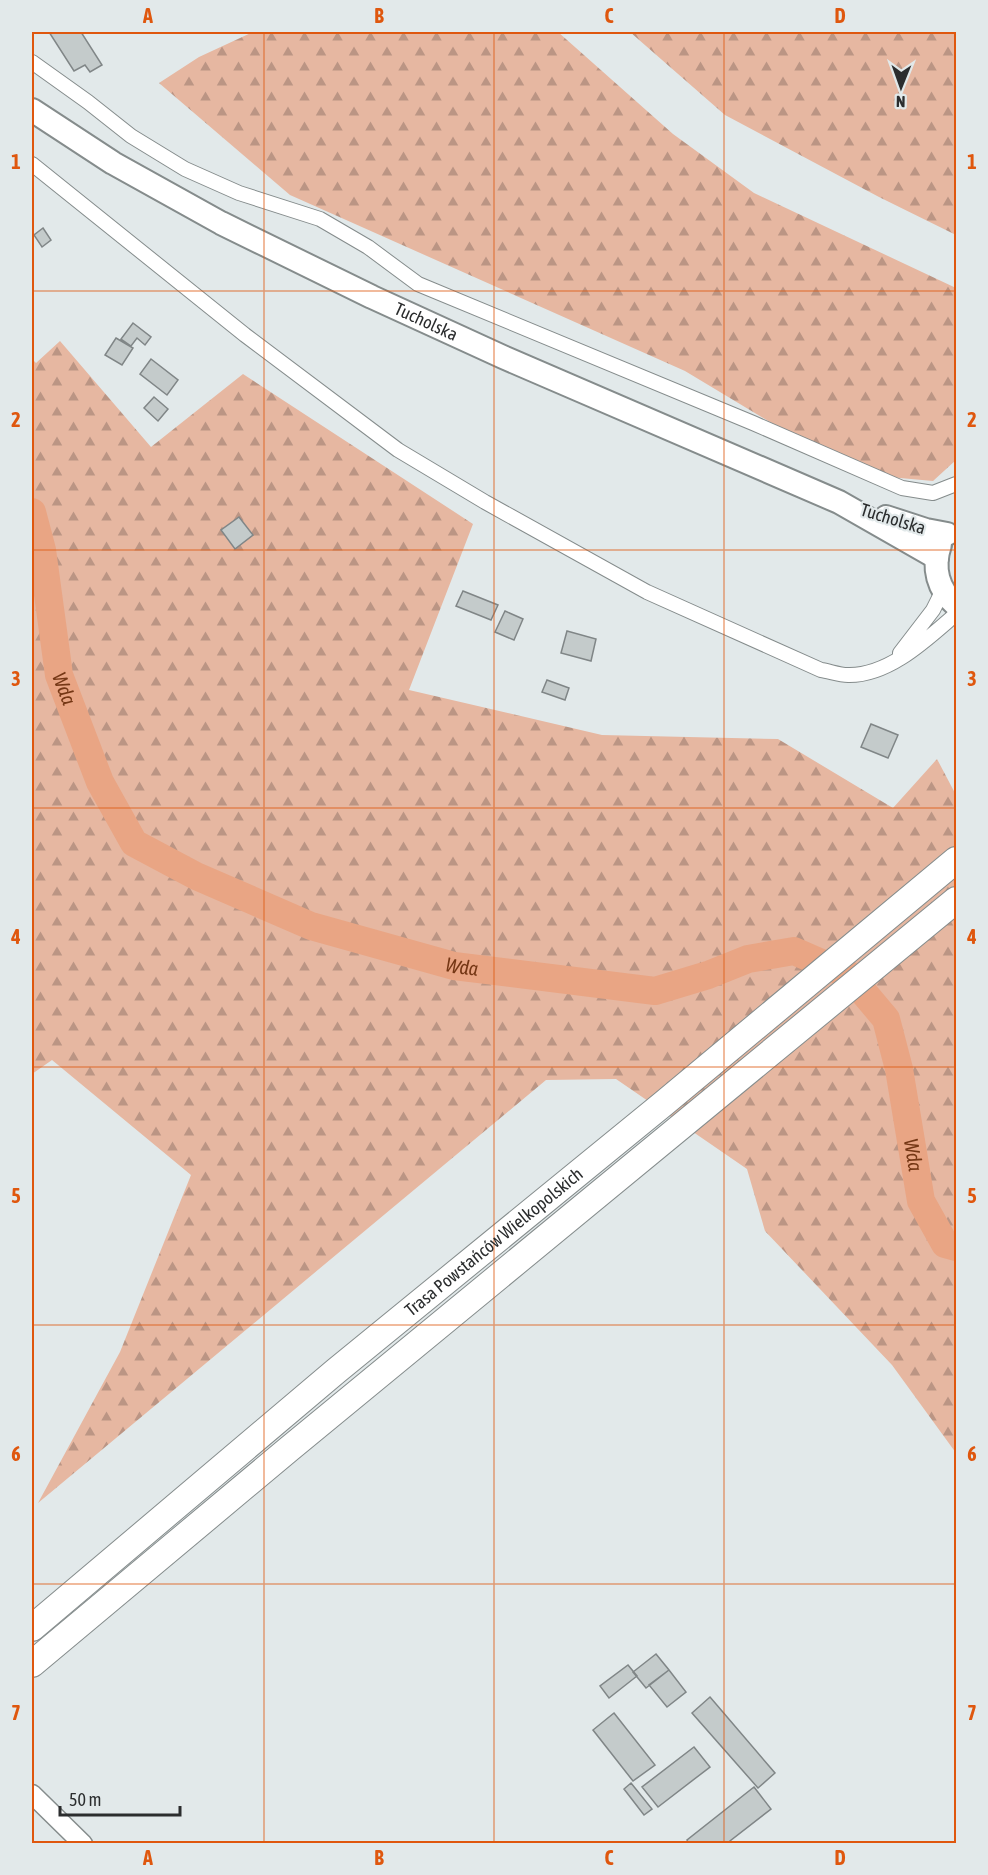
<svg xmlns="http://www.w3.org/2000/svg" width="988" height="1875" font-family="'Asap Condensed',sans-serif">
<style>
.forest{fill:url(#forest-firs)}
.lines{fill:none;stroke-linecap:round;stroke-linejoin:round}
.river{stroke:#e9a584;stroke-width:28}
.building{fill:#c4cbcb;stroke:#808687;stroke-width:1.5}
.minor-casing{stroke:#858c8c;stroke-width:16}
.tertiary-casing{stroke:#858c8c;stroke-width:21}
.primary-casing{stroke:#858c8c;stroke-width:26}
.motorway-casing{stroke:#858c8c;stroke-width:28}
.minor{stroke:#fff;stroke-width:14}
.tertiary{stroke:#fff;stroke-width:18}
.primary{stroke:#fff;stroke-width:22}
.motorway{stroke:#fff;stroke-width:26}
.grid{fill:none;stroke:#df570e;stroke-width:1.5;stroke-opacity:0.55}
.labels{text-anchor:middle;stroke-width:4.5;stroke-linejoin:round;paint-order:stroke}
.street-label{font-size:18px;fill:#2b2d2e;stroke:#e2e9ea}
.water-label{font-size:20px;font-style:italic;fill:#753715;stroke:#e2e9ea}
.neatline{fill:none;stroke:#df570e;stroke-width:2}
.grid-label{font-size:20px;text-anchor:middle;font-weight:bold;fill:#df570e}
</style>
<defs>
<pattern id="forest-firs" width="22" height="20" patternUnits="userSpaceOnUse" patternTransform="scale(1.5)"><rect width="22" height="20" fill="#e6b7a1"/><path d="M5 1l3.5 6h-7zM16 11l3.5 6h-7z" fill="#bb9584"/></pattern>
</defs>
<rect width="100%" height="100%" fill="#e2e9ea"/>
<path class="forest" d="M 253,32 L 558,32 L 673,134 L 754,193 L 956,288 L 956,460 L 933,481 L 889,477 L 785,431 L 685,371 L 290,195 L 159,83 L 199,57 Z
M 630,32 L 956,32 L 956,235 L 879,197 L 725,115 Z
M 60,341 L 151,447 L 243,374 L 473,524 L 409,690 L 602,735 L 778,739 L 893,808 L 937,759 L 956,795 L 956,1453 L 892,1365 L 765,1231 L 747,1169 L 616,1079 L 546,1080 L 38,1503 L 120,1352 L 191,1175 L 52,1060 L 32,1074 L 32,359 L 36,363 Z"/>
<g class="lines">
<path class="river" id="s1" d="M 32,512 L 42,550 L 59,675 L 100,782 L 134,843 L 196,876 L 311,926 L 454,966 L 655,991 L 708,975 L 748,959 L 794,951 L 849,975 L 886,1019 L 899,1069 L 921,1201 L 945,1244 L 956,1247"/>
</g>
<path class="building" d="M 49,32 L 81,32 L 102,65 L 90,72 L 85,65 L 74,71 Z
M 43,228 L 51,240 L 42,247 L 34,235 Z
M 133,323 L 151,337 L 145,345 L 137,338 L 131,346 L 121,339 Z
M 116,338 L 133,348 L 122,365 L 105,355 Z
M 151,359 L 178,380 L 167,395 L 140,374 Z
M 154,397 L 168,409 L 158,421 L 144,408 Z
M 239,517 L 253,535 L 235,549 L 221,530 Z
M 463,591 L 498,605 L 491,620 L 456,606 Z
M 505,611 L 523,619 L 514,640 L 495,632 Z
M 567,631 L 596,639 L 591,661 L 561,653 Z
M 547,680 L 569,688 L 565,700 L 542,692 Z
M 871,724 L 898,735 L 888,758 L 861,747 Z
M 656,1654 L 669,1670 L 646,1688 L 633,1672 Z
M 628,1665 L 637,1676 L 609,1698 L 600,1686 Z
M 669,1670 L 686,1692 L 667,1707 L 649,1685 Z
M 710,1697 L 775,1773 L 758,1788 L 692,1713 Z
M 614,1713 L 655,1765 L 633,1781 L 593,1730 Z
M 694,1747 L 710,1767 L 658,1807 L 642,1787 Z
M 631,1783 L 652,1809 L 644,1815 L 624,1789 Z
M 754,1787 L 771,1809 L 726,1844 L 689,1844 L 687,1840 Z"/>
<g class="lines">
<defs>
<path id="minor" d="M 32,62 L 88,102 L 131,136 L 185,169 L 239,193 L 320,219 L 368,247 L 418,284 L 753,423 L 902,488 L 933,493 L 956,484
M 32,164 L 245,335 L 398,450 L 485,502 L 647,592 L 821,670 C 829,671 839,675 848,675 C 889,676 927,639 956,614
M 900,653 L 933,610 L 943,590"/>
<path id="tertiary" d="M 32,1794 L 83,1844"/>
<g id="primary">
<path id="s2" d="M 32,110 L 113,163 L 221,223 L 372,297 L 503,357 L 839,502 L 937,558"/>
<path d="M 886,517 L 926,530 L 947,534"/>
<path d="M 940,545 C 932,568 938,590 956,605"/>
</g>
<g id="motorway">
<path id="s3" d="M 32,1628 L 336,1371 L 663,1104 L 956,860"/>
<path d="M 32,1664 L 289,1449 L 956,900"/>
</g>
</defs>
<use href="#minor" class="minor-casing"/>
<use href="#tertiary" class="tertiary-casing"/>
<use href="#primary" class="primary-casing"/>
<use href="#motorway" class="motorway-casing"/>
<use href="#minor" class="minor"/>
<use href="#tertiary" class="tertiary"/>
<use href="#primary" class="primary"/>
<use href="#motorway" class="motorway"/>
</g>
<path class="grid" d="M 264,32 L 264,1844M 494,32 L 494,1844M 724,32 L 724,1844M 32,291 L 956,291M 32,550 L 956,550M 32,808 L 956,808M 32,1067 L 956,1067M 32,1325 L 956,1325M 32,1584 L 956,1584"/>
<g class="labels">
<g class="street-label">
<text dy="6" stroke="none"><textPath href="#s2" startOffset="448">Tucholska</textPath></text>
<text transform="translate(893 519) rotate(17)" y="6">Tucholska</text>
<text dy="6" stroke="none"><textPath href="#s3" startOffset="602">Trasa Powstańców Wielkopolskich</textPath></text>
</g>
<g class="water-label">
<text dy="7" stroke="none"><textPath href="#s1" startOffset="180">Wda</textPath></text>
<text dy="7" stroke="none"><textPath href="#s1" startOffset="702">Wda</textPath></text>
<text dy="7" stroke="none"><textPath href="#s1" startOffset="1298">Wda</textPath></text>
</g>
</g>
<rect width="988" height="1875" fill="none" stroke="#e2e9ea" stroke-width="66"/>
<g transform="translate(901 87) rotate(181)" stroke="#e2e9ea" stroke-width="4.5" paint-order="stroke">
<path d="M0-4.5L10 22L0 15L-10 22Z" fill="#2b2d2e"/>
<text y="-9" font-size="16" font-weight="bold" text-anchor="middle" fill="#2b2d2e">N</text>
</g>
<path d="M60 1806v9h120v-9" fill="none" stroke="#2b2d2e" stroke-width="3"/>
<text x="69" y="1806" font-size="18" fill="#2b2d2e" stroke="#e2e9ea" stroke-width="4.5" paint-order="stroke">50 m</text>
<rect x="33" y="33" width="922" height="1809" class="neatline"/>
<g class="grid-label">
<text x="148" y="23">A</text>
<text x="379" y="23">B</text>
<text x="609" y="23">C</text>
<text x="840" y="23">D</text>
<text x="16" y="169">1</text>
<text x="972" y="169">1</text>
<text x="16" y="427">2</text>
<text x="972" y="427">2</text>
<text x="16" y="686">3</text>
<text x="972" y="686">3</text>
<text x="16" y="944">4</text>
<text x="972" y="944">4</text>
<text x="16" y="1203">5</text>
<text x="972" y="1203">5</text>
<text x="16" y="1461">6</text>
<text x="972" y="1461">6</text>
<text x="16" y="1720">7</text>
<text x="972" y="1720">7</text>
<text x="148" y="1865">A</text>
<text x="379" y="1865">B</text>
<text x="609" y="1865">C</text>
<text x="840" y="1865">D</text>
</g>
</svg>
